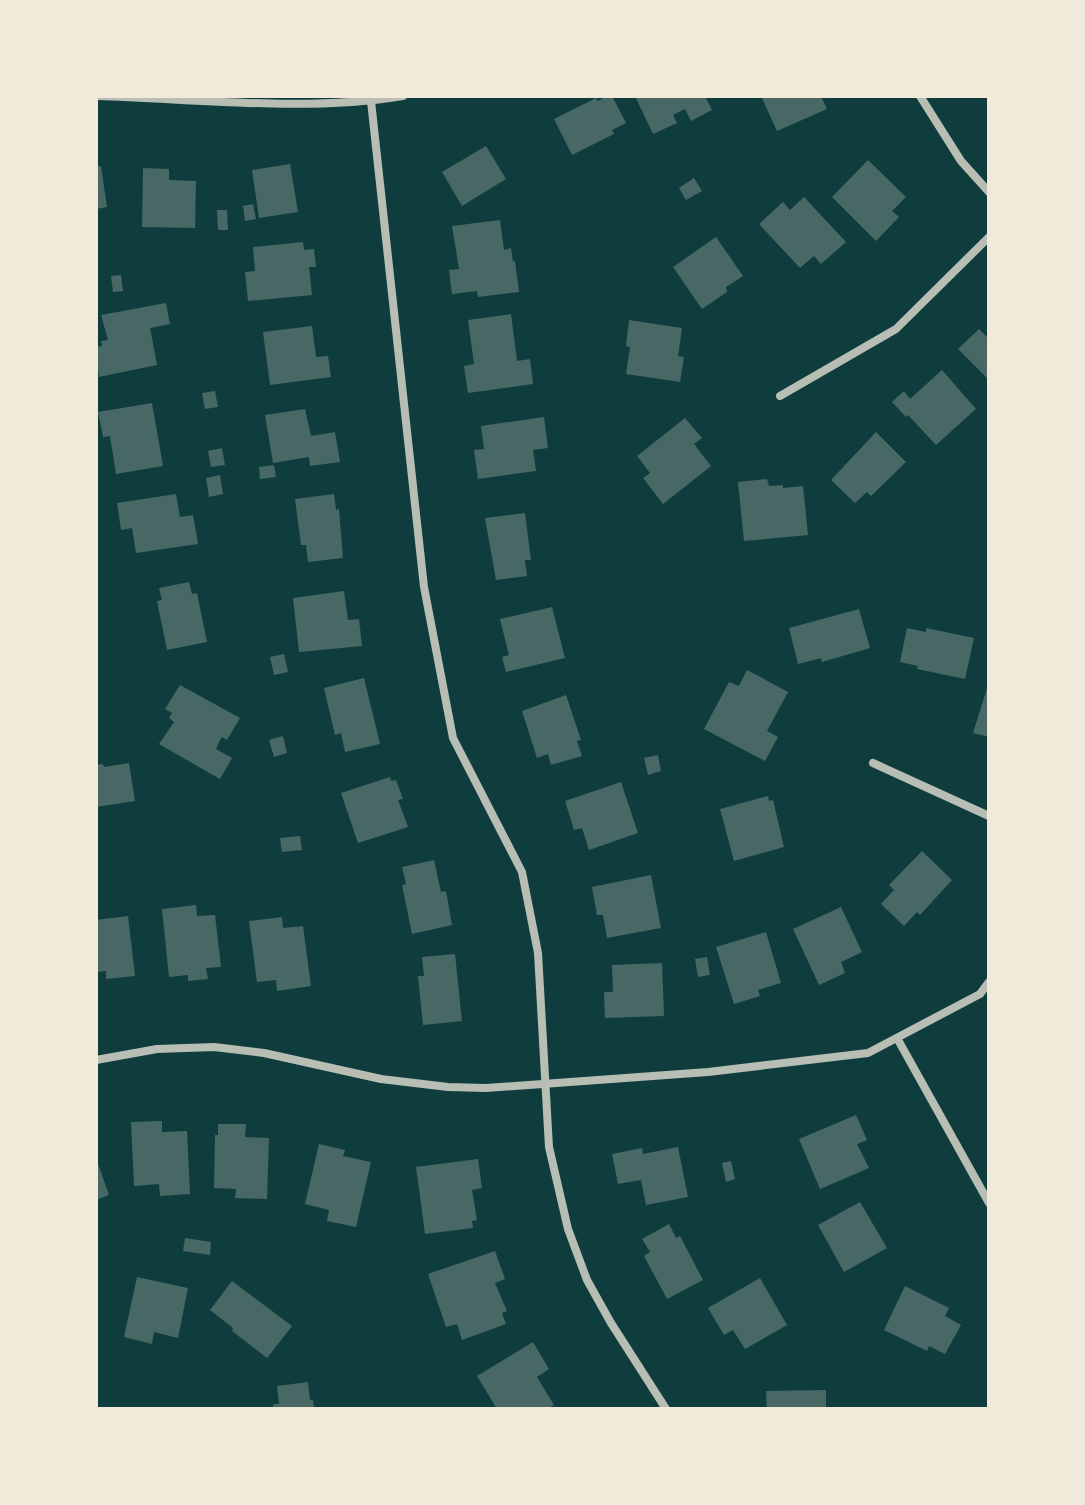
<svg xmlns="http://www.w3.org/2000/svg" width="1085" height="1505" font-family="'Alegreya Sans',sans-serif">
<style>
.building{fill:#486865}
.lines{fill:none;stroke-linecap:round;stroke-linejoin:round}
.minor{stroke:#b8beb3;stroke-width:8}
</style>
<rect width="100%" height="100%" fill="#0f3d3e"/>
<path class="building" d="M 607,96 L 612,96 L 626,123 L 612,130 L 614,134 L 572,155 L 554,119 L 596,98 L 598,101 Z
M 635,96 L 705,96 L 712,110 L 691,121 L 685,109 L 673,115 L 677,123 L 653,134 Z
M 761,96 L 821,96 L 827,109 L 777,131 Z
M 486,146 L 506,179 L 462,206 L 442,172 Z
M 868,160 L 906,197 L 892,211 L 899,217 L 876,241 L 832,197 Z
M 290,164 L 298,212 L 259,218 L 252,170 Z
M 101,166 L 107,207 L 96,209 L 96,167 Z
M 143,168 L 169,169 L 169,180 L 196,181 L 195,228 L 142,227 Z
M 694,178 L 702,191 L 686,200 L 679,188 Z
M 804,197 L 846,242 L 821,264 L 814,256 L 800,268 L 759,224 L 783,202 L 790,210 Z
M 253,204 L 256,219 L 245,221 L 243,206 Z
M 217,210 L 227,210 L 228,230 L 218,230 Z
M 500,220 L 504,250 L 511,248 L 513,262 L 515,261 L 519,292 L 478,297 L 477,291 L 452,294 L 449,270 L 459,269 L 452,226 Z
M 716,237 L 743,276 L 726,287 L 727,292 L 702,309 L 673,267 Z
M 303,242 L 304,250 L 314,249 L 316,267 L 309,267 L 312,295 L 248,301 L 245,272 L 255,271 L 253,247 Z
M 121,275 L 123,291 L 113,292 L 111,276 Z
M 166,303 L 170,324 L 150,328 L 157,365 L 99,377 L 96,347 L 102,346 L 101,341 L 108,340 L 101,315 Z
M 511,314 L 517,361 L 530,359 L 533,384 L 468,393 L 464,366 L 474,364 L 468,320 Z
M 629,320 L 682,328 L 678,356 L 684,357 L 680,382 L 626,374 L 630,347 L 626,346 Z
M 312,326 L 316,357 L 328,356 L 331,377 L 270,385 L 263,332 Z
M 979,329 L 987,337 L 989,334 L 989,380 L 958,349 Z
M 942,370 L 976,409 L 936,445 L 908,415 L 906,417 L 892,402 L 904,391 L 910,399 Z
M 215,391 L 218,407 L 205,409 L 202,393 Z
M 152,403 L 163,466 L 116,474 L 110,436 L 103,437 L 98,412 Z
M 305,409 L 311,436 L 335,432 L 340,462 L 310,466 L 309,457 L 273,463 L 265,415 Z
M 544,417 L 548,448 L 533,450 L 536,471 L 478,479 L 474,450 L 484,449 L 481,426 Z
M 685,418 L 702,438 L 694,444 L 711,466 L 663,504 L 643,478 L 650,473 L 637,456 Z
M 876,432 L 906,462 L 871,496 L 867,492 L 855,503 L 831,480 Z
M 222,448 L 225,465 L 211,467 L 208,451 Z
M 274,465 L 276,477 L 260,479 L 259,467 Z
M 220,475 L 223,494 L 209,497 L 206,478 Z
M 767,479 L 769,486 L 783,485 L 783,488 L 803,486 L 808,535 L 744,541 L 738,482 Z
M 176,494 L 180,517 L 193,515 L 198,544 L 136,553 L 132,528 L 121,530 L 117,503 Z
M 334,494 L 336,510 L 339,509 L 343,558 L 308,562 L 306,545 L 301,545 L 295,499 Z
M 525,513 L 531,560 L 525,560 L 527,576 L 496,580 L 485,518 Z
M 189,582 L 192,594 L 197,593 L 207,642 L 167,650 L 157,601 L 162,600 L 159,588 Z
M 344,591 L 348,620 L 359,619 L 362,646 L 299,652 L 293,598 Z
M 552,607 L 565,658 L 506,672 L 502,657 L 509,655 L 500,619 Z
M 859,609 L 870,648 L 822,662 L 821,658 L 798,664 L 789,628 Z
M 907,628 L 926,632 L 926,628 L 974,638 L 965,679 L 917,669 L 918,666 L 900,662 Z
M 284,654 L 288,672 L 274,675 L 270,657 Z
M 747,670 L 788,692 L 767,731 L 778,737 L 765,761 L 704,729 L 729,682 L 739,686 Z
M 364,678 L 380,744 L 345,752 L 341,733 L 335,735 L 324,688 Z
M 989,682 L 989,737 L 973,733 Z
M 180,685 L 240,718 L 227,740 L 222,737 L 219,742 L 216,749 L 232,758 L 220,779 L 159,744 L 174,722 L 169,718 L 172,713 L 165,709 Z
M 566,695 L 581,740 L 577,741 L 582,756 L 551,765 L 548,754 L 537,758 L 522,711 Z
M 283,736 L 287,753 L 274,757 L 269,740 Z
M 658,755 L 661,771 L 648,775 L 644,758 Z
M 129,763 L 135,801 L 96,807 L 96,765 L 103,764 L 104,767 Z
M 390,777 L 391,781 L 396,780 L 403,799 L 398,800 L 408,827 L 358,843 L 341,793 Z
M 621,782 L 638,833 L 589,850 L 582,828 L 574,830 L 565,801 Z
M 768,796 L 769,801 L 773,800 L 784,847 L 734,861 L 720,809 Z
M 300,836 L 302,850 L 282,852 L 280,838 Z
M 922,851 L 952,880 L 920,915 L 917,912 L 904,926 L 881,904 L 894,890 L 889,885 Z
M 434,860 L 441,892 L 446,891 L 452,925 L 412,934 L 402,885 L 406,884 L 402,867 Z
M 651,875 L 661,928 L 607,938 L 603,915 L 597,915 L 592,887 Z
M 196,905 L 197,916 L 215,915 L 221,967 L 206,968 L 208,979 L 188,981 L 188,975 L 169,977 L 162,909 Z
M 841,907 L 862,952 L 841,962 L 845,973 L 819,985 L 793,929 Z
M 128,916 L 135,976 L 106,979 L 106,971 L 96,972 L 96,920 Z
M 282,917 L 283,928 L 303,926 L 311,986 L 277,991 L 276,980 L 257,982 L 249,921 Z
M 766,932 L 781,983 L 758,990 L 760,996 L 734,1004 L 716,947 Z
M 455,954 L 462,1021 L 423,1025 L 418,976 L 424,976 L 422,957 Z
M 707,957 L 710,975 L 698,977 L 695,959 Z
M 662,963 L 664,1016 L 605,1018 L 604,992 L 613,992 L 612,965 Z
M 856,1115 L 867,1140 L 857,1144 L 869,1168 L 820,1189 L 799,1139 Z
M 162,1121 L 162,1132 L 187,1131 L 190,1194 L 160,1196 L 159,1184 L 134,1186 L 131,1122 Z
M 218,1124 L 246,1124 L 245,1137 L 269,1138 L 267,1199 L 235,1198 L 236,1189 L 214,1188 L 215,1135 L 218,1135 Z
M 319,1144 L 345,1150 L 343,1156 L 371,1162 L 356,1227 L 327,1221 L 329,1210 L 305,1204 Z
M 678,1147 L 688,1197 L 646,1205 L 641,1180 L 618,1184 L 612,1154 L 642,1148 L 643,1154 Z
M 96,1158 L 109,1195 L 96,1200 Z
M 478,1159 L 482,1188 L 472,1190 L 477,1220 L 472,1221 L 473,1228 L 425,1234 L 416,1167 Z
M 731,1161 L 735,1179 L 726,1182 L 722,1163 Z
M 860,1202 L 887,1248 L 844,1272 L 818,1225 Z
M 669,1224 L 676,1238 L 680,1236 L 703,1280 L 667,1299 L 644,1256 L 650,1252 L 642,1239 Z
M 185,1238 L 211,1242 L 210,1255 L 183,1251 Z
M 495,1251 L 505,1279 L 495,1283 L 507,1311 L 502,1313 L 506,1324 L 462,1340 L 457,1324 L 446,1327 L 428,1274 Z
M 137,1277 L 188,1288 L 178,1338 L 154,1332 L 152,1344 L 124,1337 Z
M 760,1278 L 787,1325 L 745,1349 L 733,1330 L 724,1335 L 708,1308 Z
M 232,1281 L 292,1326 L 267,1358 L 232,1331 L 233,1328 L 210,1310 Z
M 905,1286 L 949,1308 L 945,1316 L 961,1325 L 945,1354 L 929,1346 L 927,1351 L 884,1330 Z
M 533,1342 L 549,1369 L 537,1377 L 554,1405 L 548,1409 L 497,1409 L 477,1376 Z
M 308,1382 L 310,1400 L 313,1400 L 314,1409 L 274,1409 L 273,1404 L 279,1404 L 277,1386 Z
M 826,1390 L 826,1409 L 767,1409 L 766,1391 Z"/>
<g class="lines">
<path class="minor" d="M 98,96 C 196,99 307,112 403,96
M 920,96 L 961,161 L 989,192
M 371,101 L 424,587 L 453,738 L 522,872 L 538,953 L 549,1147 L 568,1229 L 587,1280 L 611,1323 L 666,1409
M 780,396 L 896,329 L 989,237
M 873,763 L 989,816
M 897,1038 L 989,1203
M 96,1060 L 157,1049 L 214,1047 L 264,1053 L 381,1079 L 448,1087 L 486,1088 L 708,1072 L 868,1053 L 980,994 L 989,982"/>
</g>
<rect width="1085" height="1505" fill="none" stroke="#f1e9da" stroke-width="196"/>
</svg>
